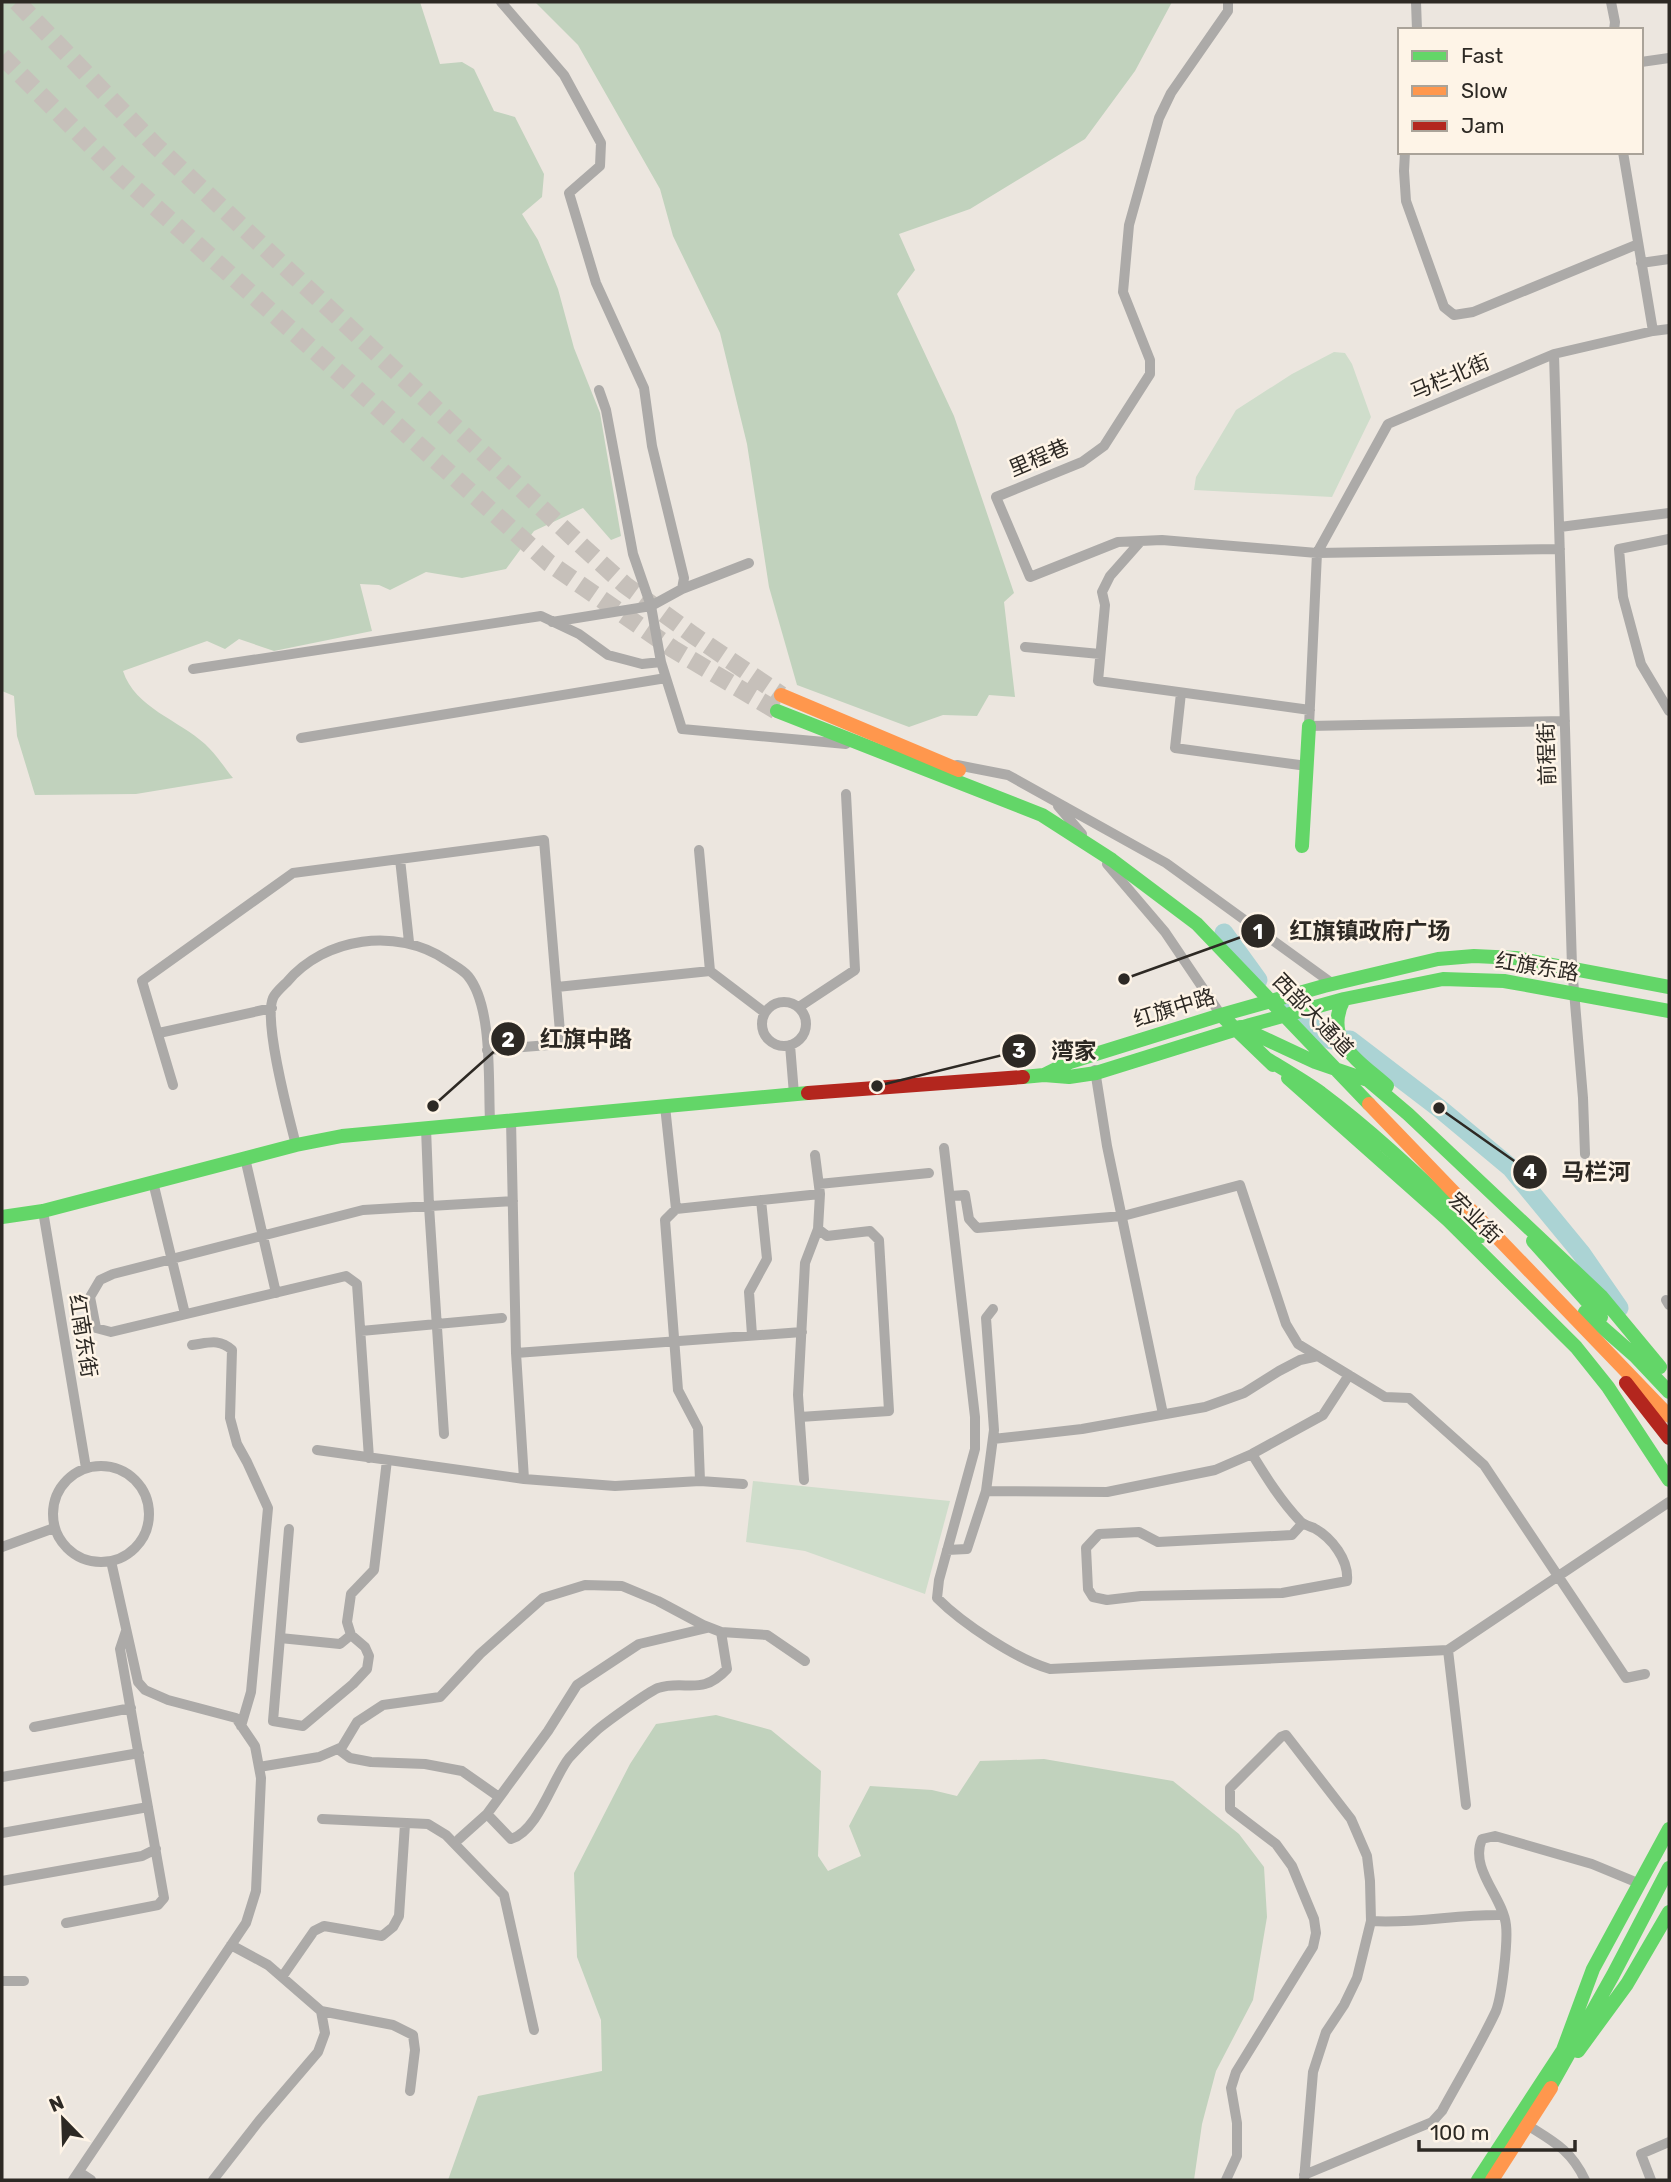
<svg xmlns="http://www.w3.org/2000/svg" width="1671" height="2182" font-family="Rubik,'Noto Sans SC',sans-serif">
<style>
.green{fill:#cfddcb}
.forest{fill:#c1d2bd}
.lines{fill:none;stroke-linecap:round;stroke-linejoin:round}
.river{stroke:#abd3d4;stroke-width:19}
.highway-tunnel{stroke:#c6c0ba;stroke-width:18;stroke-dasharray:18 9;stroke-linecap:butt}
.street{stroke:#acaaa8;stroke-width:10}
.fast{stroke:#63d668;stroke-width:14}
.slow{stroke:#ff974d;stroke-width:14}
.jam{stroke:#b3261e;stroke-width:14}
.labels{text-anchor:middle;stroke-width:5;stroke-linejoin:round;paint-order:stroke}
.street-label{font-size:21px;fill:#2d2924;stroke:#fef4e7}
.leader{fill:none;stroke:#2d2924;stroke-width:2.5}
.callout-dot{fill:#2d2924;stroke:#fef4e7;stroke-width:2.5}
.mark-label{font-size:21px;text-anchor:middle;font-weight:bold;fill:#fff}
.callout-label{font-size:23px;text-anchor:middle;font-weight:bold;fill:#2d2924;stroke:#fef4e7;stroke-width:5;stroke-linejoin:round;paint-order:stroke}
</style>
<rect width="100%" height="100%" fill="#ece6df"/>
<path class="green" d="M 1334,352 L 1345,353 L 1352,364 L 1371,417 L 1332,497 L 1194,490 L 1196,477 L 1236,410 L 1292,374 Z
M 753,1481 L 950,1501 L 925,1594 L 805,1551 L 746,1542 Z"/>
<path class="forest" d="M 2,2 L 420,2 L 440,64 L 462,62 L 474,69 L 494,111 L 515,117 L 544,174 L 542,197 L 522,214 L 538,240 L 558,289 L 574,348 L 600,413 L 621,536 L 611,540 L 583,508 L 534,531 L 506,569 L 462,578 L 426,572 L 390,590 L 379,585 L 360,584 L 372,631 L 274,651 L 239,639 L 225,649 L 207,641 L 123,671 C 135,708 179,720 205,744 C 215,753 224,767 233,778 L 136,794 L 35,795 L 17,736 L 14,696 L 2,691 Z
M 535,2 L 1172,2 L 1135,71 L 1085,139 L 970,209 L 899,234 L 915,270 L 897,294 L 954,416 L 1014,593 L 1004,602 L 1015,697 L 989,695 L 977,716 L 943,715 L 909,727 L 797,685 L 769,587 L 747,444 L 720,333 L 673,236 L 660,189 L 578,45 Z
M 716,1715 L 771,1730 L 821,1771 L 818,1856 L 828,1871 L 861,1856 L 849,1826 L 870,1786 L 932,1790 L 957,1796 L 980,1761 L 1044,1759 L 1173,1781 L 1239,1834 L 1264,1867 L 1267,1917 L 1253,2000 L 1216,2071 L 1202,2124 L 1194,2180 L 448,2180 L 478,2096 L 602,2071 L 601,2020 L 577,1957 L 574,1873 L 630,1764 L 656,1724 Z"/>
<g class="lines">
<path class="river" d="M 1224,933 L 1258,980
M 1281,1005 L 1331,1040 L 1350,1040 L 1439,1108 L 1511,1168 L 1581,1253 L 1619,1308"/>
<path class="highway-tunnel" d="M 17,2 L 155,145 L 583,547 L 625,585 L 693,635 L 781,695
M 2,56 L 120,175 L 549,563 L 673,649 L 777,711"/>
<path class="street" d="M 501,2 L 564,75 L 601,143 L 600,166 L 569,193 L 596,283 L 644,388 L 652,446 L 684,578 L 682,589 L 651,606 L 552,622
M 1228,2 L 1228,11 L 1171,93 L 1159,118 L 1129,225 L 1123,292 L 1150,360 L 1150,374 L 1104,446 L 1082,462 L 996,497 L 1030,577 L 1118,542 L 1162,540 L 1317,553 L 1560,549
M 1416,2 L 1417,30
M 1611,2 L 1615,22 L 1614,30
M 1641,62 L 1669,58
M 1405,152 L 1404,171 L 1406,201 L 1444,307 L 1454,315 L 1473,312 L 1638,244
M 1623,152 L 1653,331
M 1641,263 L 1669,259
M 1554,354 L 1572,967 L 1583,1098 L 1585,1154
M 599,390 L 606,410 L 633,554 L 651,606 L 661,662 L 682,729 L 846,744
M 1560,527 L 1669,513
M 1669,539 L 1619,549 L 1623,597 L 1641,664 L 1669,711
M 1141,541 L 1110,576 L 1102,592 L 1105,605 L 1098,681 L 1310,710
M 682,589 L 749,563
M 1025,647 L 1100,654
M 193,669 L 541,616 L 579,634 L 608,655 L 642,664 L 661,662
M 1181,693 L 1175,748 L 1307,766
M 1565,721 L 1309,726 L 1317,553 L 1388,424 L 1554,354 L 1653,331 L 1669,329
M 301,738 L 666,678
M 957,765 L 1008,775 L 1166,863 L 1333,984
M 1058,806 L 1082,834
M 699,850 L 710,971 L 764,1012
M 400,859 L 409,942
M 1107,864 L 1165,932 L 1221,1015
M 557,987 L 710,971
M762 1024a22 22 0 1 1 44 0a22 22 0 1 1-44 0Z
M 799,1007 L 855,970 L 846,794
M 159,1033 L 272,1008
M 790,1045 L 794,1094
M 1095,1070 L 1107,1146 L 1163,1414
M 173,1085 L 142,981 L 293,873 L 544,840 L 561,1044 L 487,1050
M 665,1106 L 676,1209 L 820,1194 L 815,1155
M 511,1120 L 516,1353 L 524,1479
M 426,1128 L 429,1206 L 444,1434
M 296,1145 C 289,1117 263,1022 273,998 C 275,993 283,986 287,982 C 325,937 397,927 446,960 C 453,965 462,969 468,976 C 493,1007 488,1081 490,1121
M 944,1148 L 975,1417 L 975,1449 L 939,1580 L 937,1598 C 963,1624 1016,1659 1050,1669 L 1448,1650 L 1669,1502
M 245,1158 L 276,1293
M 153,1182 L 185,1314
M 819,1184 L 929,1173
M 950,1196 L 965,1195 L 969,1219 L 977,1228 L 1123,1216 L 1240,1185 L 1286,1324 L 1298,1344 L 1385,1397 L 1409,1398 L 1484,1465 L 1626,1678 L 1645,1674
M 676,1209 L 665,1220 L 678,1390 L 698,1428 L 700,1481
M 43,1211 L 86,1468
M 1666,1300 L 1669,1305
M 361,1331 L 502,1318
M 752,1335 L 749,1292 L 767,1259 L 761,1200
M 192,1345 C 208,1343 219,1338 232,1350 L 230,1418 L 237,1444 L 247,1462 L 268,1508 L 251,1692 L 241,1726
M 516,1353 L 802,1332
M 800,1417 L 889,1411 L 879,1240 L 870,1231 L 827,1236 L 818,1229
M 993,1439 L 1082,1429 L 1205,1407 L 1244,1393 L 1279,1371 L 1300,1360 L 1318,1356
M 317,1450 L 524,1479 L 615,1486 L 700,1481 L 743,1484
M 1252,1454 C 1266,1477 1281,1501 1300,1521 C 1304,1525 1309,1526 1314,1528 C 1332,1538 1349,1560 1347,1581 L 1282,1593 L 1141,1596 L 1107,1600 L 1093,1597 L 1088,1589 L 1086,1548 L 1099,1534 L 1139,1532 L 1158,1542 L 1292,1535 L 1302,1524
M 369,1458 L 357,1284 L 346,1276 L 111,1332 L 96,1328 L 90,1297 L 100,1280 L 113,1274 L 363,1210 L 513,1201
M53 1514a48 48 0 1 1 96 0a48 48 0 1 1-96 0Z
M 804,1480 L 798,1395 L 805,1263 L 818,1229 L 820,1194
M 986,1491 L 1107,1492 L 1215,1470 L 1252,1454 L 1323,1415 L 1349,1375
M 289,1529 L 273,1721 L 303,1726 L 353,1684 L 367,1669 L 369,1656 L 365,1647 L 351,1635 L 347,1622 L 351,1594 L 374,1570 L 387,1460
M 2,1547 L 54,1528
M 947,1550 L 967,1549 L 986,1491 L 994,1430 L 986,1318 L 993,1309
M 280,1638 L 340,1644 L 351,1635
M 1448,1650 L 1466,1805
M 34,1727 L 131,1708
M 338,1749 L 350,1758 L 371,1762 L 425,1764 L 462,1771 L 499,1797
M 259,1767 L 319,1757 L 342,1747 L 357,1722 L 383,1705 L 440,1697 L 480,1654 L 543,1598 L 585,1585 L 622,1586 L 658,1601 L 703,1625 L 721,1632 L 767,1635 L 805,1661
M 2,1777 L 139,1753
M 487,1814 L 511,1839 C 538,1831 553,1778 569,1758 C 577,1749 587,1739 596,1731 C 605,1723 648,1692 658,1688 C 686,1679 701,1697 727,1669 L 721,1632
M 322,1819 L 428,1824 L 446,1835 L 504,1895 L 534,2030
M 2,1833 L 148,1807
M 459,1839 L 487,1814 L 548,1731 L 577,1685 L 639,1644 L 707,1628
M 2,1881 L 142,1856 L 156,1849
M 1371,1921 C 1415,1924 1458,1914 1502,1915
M 66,1923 L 158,1905 L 164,1898 L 120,1649 L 126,1631
M 282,1977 L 314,1931 L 324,1926 L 382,1936 L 393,1927 L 399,1916 L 405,1824
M 2,1981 L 24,1981
M 321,2011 L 393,2025 L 413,2035 L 415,2050 L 410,2091
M 1527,2125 C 1554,2142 1571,2150 1585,2180
M 79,2172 L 91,2180
M 1304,2175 L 1432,2122 L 1442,2111 C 1460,2078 1480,2045 1496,2011 C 1502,1995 1508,1942 1506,1925 C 1503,1897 1469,1869 1482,1839 L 1495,1836 L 1509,1840 L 1592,1864 L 1638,1883
M 73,2180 L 246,1923 L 256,1891 L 261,1778 L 255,1746 L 236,1718 L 168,1700 L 145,1690 L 138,1682 L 111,1561
M 213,2180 L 259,2121 L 318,2052 L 325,2033 L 321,2011 L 268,1965 L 231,1945
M 1226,2180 L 1237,2156 L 1237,2123 L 1231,2088 L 1236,2072 L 1313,1947 L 1316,1933 L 1314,1919 L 1292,1866 L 1276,1844 L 1230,1809 L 1230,1788 L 1281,1737 L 1286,1735 L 1351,1819 L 1367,1856 L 1370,1881 L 1371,1921 L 1357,1978 L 1344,2005 L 1326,2032 L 1313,2072 L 1304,2180
M 1651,2180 L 1641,2154 L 1669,2142"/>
<path class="fast" d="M 777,711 L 1042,815 L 1112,860 L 1197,924 L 1369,1104
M 1302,846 L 1309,726
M 1344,999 C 1322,1040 1359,1061 1387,1086
M 1221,1015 L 1273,1065
M 1240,1027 L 1315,1062 L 1379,1084
M 1267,1059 C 1285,1070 1304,1081 1321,1093 C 1379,1136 1430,1187 1482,1236
M 1044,1075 L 1070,1062 L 1221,1015 L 1324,986 L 1438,959 L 1474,956 L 1516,958 L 1669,987
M 1023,1077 L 1044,1075 L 1069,1077 L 1096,1073 L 1250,1025 L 1344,999 L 1443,979 L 1504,981 L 1669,1011
M 1288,1078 L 1448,1220 L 1576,1347 L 1608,1387 L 1669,1480
M 1369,1081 L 1408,1114 L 1601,1296 L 1660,1367
M 2,1217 L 43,1211 L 296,1145 L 342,1136 L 808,1093
M 1533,1241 L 1601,1317
M 1585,1312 L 1635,1356 L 1669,1392
M 1578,2051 L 1627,1984 L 1669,1912
M 1545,2096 L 1613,1975 L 1669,1868
M 1478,2180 L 1563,2050 L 1593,1969 L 1669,1829"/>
<path class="slow" d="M 781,695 L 959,770
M 1369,1104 L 1669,1416
M 1492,2180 L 1551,2088"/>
<path class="jam" d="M 808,1093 L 1023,1077
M 1626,1383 L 1669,1438"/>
</g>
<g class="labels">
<g class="street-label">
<text transform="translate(1450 377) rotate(-23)" y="7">马栏北街</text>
<text transform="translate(1039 458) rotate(-23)" y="7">里程巷</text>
<text transform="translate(1547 754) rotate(-92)" y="7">前程街</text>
<text transform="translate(1537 967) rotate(9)" y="7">红旗东路</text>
<text transform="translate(1174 1008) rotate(-17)" y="7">红旗中路</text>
<text transform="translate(1313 1015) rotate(46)" y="7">西部大通道</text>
<text transform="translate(1475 1218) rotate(44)" y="7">宏业街</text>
<text transform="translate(83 1336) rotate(81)" y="7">红南东街</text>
</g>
</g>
<path class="leader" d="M1124 979L1258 931M433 1106L508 1039M877 1086L1019 1051M1439 1108L1530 1172"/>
<g class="callout-dot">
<circle cx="1124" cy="979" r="7"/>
<circle cx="433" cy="1106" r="7"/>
<circle cx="877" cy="1086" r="7"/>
<circle cx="1439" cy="1108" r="7"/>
<circle cx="1258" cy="931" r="18"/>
<circle cx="508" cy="1039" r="18"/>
<circle cx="1019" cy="1051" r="18"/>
<circle cx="1530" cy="1172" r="18"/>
</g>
<g class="mark-label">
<text x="1258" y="939">1</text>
<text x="508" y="1047">2</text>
<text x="1019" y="1058">3</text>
<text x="1530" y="1179">4</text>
</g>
<g class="callout-label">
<text x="1370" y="939">红旗镇政府广场</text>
<text x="586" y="1047">红旗中路</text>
<text x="1074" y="1059">湾家</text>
<text x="1596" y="1180">马栏河</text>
</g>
<rect width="1671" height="2182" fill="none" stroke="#2d2924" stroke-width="7"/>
<rect x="1398" y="28" width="245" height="126" fill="#fef4e7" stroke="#aaa399" stroke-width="2"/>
<rect x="1412" y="51" width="35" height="10" fill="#63d668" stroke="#aaa399" stroke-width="2"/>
<text x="1461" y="63" font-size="21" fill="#2d2924">Fast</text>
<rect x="1412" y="86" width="35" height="10" fill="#ff974d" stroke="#aaa399" stroke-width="2"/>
<text x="1461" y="98" font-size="21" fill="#2d2924">Slow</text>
<rect x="1412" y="121" width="35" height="10" fill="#b3261e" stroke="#aaa399" stroke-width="2"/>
<text x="1461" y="133" font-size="21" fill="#2d2924">Jam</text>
<g transform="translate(63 2119) rotate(337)" stroke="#fef4e7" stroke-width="5" paint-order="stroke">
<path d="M0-5L12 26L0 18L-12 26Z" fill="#2d2924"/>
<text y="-10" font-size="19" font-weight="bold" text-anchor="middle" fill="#2d2924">N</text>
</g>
<path d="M1419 2140v10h156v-10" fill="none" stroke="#2d2924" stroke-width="3.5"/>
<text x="1430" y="2140" font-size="21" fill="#2d2924" stroke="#fef4e7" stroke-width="5" paint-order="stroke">100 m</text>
</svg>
